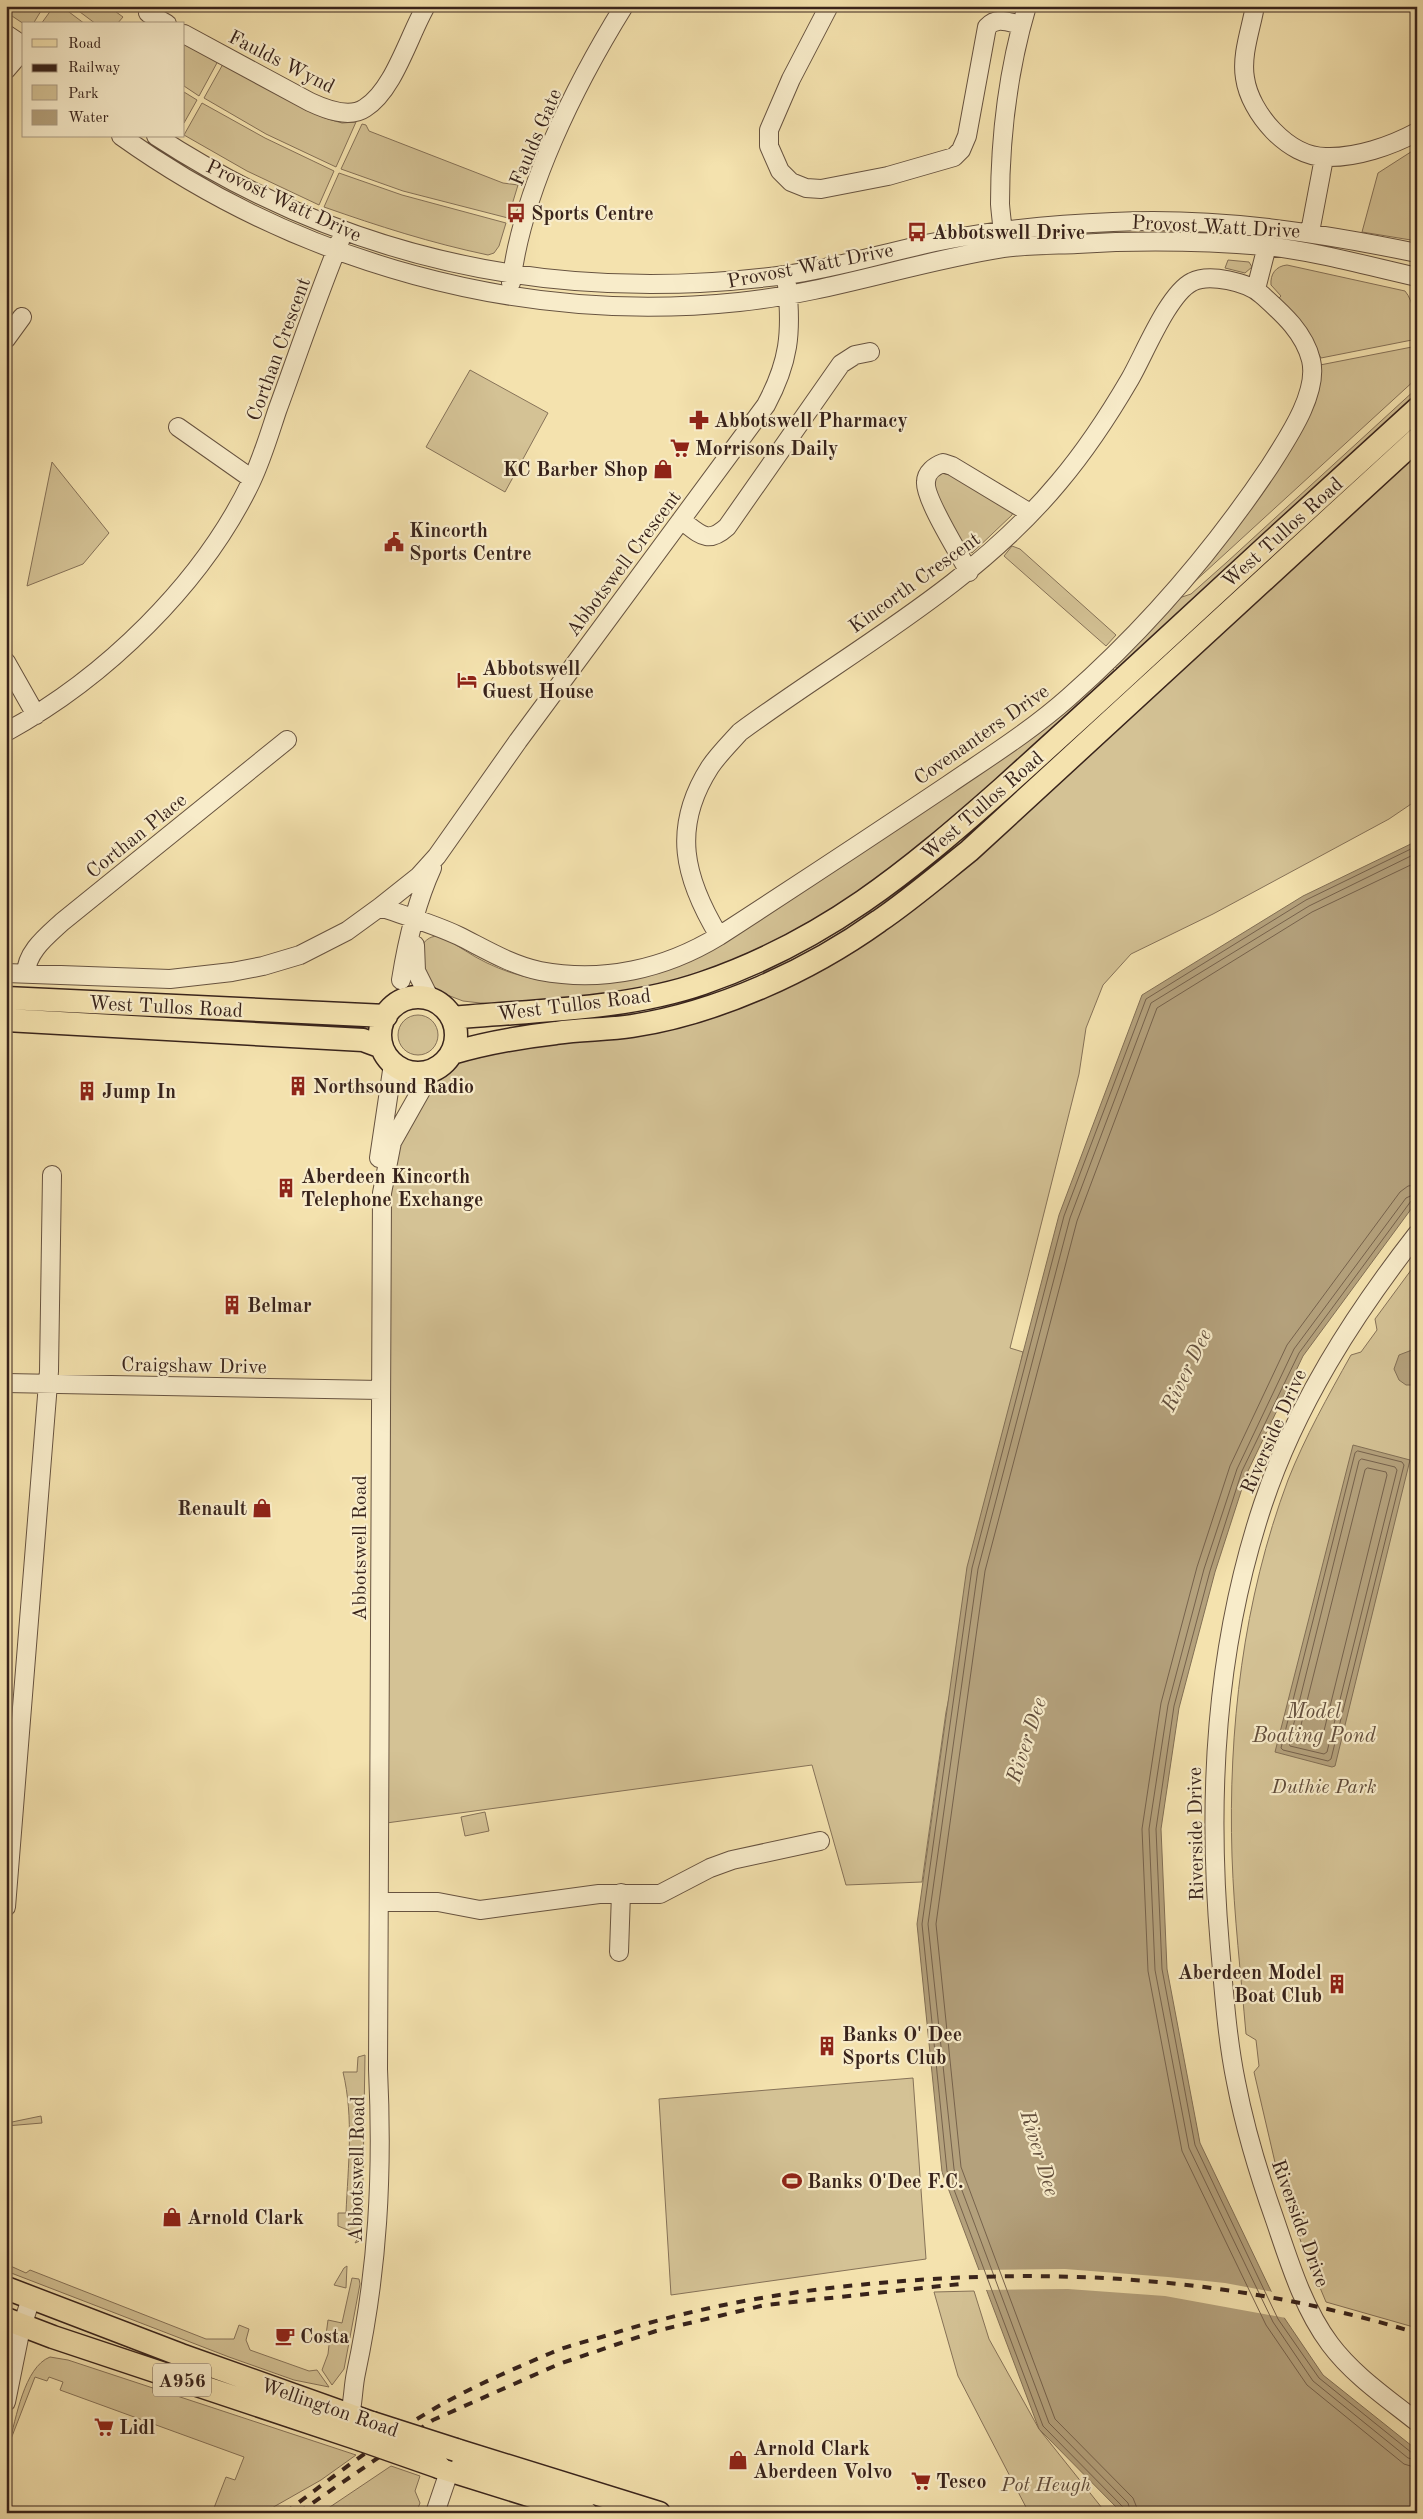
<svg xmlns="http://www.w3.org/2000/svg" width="1423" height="2519" font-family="'Old Standard TT',serif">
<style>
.green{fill:#d4c295;stroke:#867258}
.water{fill:#b4a17c;stroke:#826f55}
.pier{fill:#f4e2ae}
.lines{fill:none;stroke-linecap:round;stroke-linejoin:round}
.shore{stroke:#76624c;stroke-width:1}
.minor-casing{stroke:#675340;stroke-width:20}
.major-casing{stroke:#38231b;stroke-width:25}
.minor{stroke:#f8ecca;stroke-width:18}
.major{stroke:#f4e2ae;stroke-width:22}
.rail{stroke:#38231b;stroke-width:4;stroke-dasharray:9 9;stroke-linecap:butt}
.major-bridge-casing{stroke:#38231b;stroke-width:25;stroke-linecap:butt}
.major-bridge{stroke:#f4e2ae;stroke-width:22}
.labels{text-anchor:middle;stroke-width:4.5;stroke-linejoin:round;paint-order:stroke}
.shield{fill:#f8ecca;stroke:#725f50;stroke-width:1}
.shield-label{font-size:19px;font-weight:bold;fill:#38231b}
.street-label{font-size:20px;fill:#38231b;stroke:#f8ecca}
.poi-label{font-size:20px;font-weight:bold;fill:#38231b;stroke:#f8ecca;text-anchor:start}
.park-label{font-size:20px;font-style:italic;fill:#5f4b3a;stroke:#f8ecca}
.water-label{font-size:21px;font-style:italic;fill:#634f3d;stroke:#f8ecca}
</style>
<rect width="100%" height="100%" fill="#f4e2ae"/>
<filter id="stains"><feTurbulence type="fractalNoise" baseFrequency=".004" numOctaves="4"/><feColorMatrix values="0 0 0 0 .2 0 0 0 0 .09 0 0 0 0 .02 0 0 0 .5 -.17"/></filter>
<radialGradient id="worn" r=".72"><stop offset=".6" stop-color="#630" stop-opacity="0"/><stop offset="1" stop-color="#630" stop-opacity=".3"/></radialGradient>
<path class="green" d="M 6,6 L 20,6 L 32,10 L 37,6 L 44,6 L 33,24 L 24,24 L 6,12 Z
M 54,6 L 61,6 L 85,24 L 41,24 Z
M 72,6 L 108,6 L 123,17 L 117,24 L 96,24 Z
M 184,42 L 218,61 L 199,96 L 184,86 Z
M 223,64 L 325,118 L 342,123 L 356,122 L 336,167 L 266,134 L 204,98 Z
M 184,92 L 197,100 L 184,123 Z
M 202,103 L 265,138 L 334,171 L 319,205 L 247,171 L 184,135 Z
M 362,124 L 366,125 L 369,131 L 503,183 L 518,185 L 508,218 L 403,191 L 341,169 Z
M 1417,148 L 1417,241 L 1362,232 L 1378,173 Z
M 339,173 L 402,195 L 506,223 L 499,246 L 494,253 L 488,255 C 431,243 378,226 324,207 Z
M 1228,260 L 1249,262 L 1252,267 L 1245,273 L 1225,268 Z
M 1287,265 L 1405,291 C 1414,301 1417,326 1417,339 L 1321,358 L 1299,320 L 1278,299 L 1281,296 L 1271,285 C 1270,274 1276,266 1287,265 Z
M 1417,346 L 1417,378 L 1192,584 L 1206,564 L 1320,365 Z
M 470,370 L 548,413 L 505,492 L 426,447 Z
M 1416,389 L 1417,395 L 1119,670 L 1112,664 L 1176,599 L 1191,594 L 1227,562 Z
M 1417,439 L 1417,800 L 1389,819 L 1213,914 L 1131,954 L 1103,985 L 1086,1028 L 1079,1074 L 1010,1348 L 1023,1352 L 946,1712 L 922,1882 L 846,1885 L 812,1765 L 379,1824 L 386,1165 L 439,1068 L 452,1053 L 677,1016 L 878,922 Z
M 52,462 L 109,533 L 83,564 L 27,586 Z
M 941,473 L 950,475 L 1013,511 L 1012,515 L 972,553 L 964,548 L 932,489 L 932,478 Z
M 1012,546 L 1020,549 L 1116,635 L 1106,646 L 1004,556 Z
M 1110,666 L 1116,672 L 1011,769 L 856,898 L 734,964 L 633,994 L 489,1004 L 463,1001 L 442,993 L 434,987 L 426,977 L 423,969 L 422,945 C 428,937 435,934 444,938 C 459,946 472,956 487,963 C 547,992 617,987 678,966 Z
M398 1035a20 20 0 1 1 40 0a20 20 0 1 1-40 0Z
M 1417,1262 L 1417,2328 L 1326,2302 L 1301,2242 L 1277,2171 L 1254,2072 L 1259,2066 L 1256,2040 L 1246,2034 C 1241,1975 1234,1916 1232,1856 C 1228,1730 1243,1600 1288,1480 C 1305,1437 1328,1396 1351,1355 L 1361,1352 L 1377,1330 L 1375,1319 Z
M 485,1812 L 489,1831 L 465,1836 L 461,1817 Z
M 365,2055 L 362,2240 L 355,2243 L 360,2235 L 338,2226 L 338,2213 L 346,2213 C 348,2166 354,2118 343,2072 L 357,2072 L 358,2057 Z
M 913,2078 L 926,2259 L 671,2295 L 659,2099 Z
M 41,2116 L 42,2123 L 6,2126 L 6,2118 L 12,2122 Z
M 6,2264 L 26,2273 L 30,2270 L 206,2339 L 234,2339 L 239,2325 L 249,2329 L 246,2340 L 250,2350 L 309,2371 L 317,2370 L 329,2387 L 294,2380 L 229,2357 L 6,2271 Z
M 347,2266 L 346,2288 L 334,2285 L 344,2268 Z
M 352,2278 L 359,2279 L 360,2284 L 344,2369 L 332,2385 L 322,2370 L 328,2354 L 330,2336 L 326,2335 L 328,2320 L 342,2323 Z
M 974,2291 L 989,2339 L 1039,2429 L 1106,2513 L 1029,2513 L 958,2376 L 934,2292 Z
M 50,2357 L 68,2360 L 356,2455 L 321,2480 L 263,2513 L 212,2513 L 226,2477 L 235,2480 L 244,2457 L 60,2390 L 63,2382 L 49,2377 L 47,2381 L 35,2377 L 9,2444 C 16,2419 24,2367 50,2357 Z
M 391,2466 L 420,2476 L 415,2491 L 420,2503 L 416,2513 L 321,2513 Z"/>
<path class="water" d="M 1417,841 L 1417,1201 L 1303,1356 L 1247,1473 L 1215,1572 L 1179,1708 L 1161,1829 L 1167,1969 L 1200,2143 L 1283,2316 L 1323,2375 L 1417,2450 L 1417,2513 L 1122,2513 L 1039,2429 L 942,2172 L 917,1924 L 967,1567 L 1059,1215 L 1142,995 L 1303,896 Z
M 1412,1350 L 1417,1350 L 1417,1385 L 1406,1385 L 1399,1380 L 1394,1369 L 1399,1355 Z
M 1353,1445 L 1410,1460 L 1335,1766 L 1332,1767 L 1275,1752 Z"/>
<path class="pier" d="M 1065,2269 L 1168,2277 L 1225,2283 L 1273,2292 L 1286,2318 L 1165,2296 L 1068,2289 L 984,2290 L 977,2270 Z"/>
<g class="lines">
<path class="shore" d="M 1417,1185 L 1408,1186 L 1400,1192 L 1287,1345 L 1230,1466 L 1197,1567 L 1161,1703 L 1142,1829 L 1148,1971 L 1182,2151 L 1266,2325 L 1307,2385 L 1404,2464 L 1417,2468
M 1417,1193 L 1406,1198 L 1294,1349 L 1237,1469 L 1204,1569 L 1168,1705 L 1149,1829 L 1155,1970 L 1189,2148 L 1273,2322 L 1313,2381 L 1408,2458 L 1417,2460
M 1417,1199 L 1411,1201 L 1299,1353 L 1242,1471 L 1210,1571 L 1174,1706 L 1156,1829 L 1162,1969 L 1195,2145 L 1278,2319 L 1319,2378 L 1412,2453 L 1417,2454
M 1358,1451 L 1402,1462 L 1404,1465 L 1331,1759 L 1328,1761 L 1283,1750 L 1281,1748 L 1355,1453 Z
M 1362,1459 L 1395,1467 L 1397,1470 L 1327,1752 L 1324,1754 L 1290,1746 L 1289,1743 L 1359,1461 Z
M 1368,1468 L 1386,1472 L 1387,1475 L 1321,1743 L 1318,1745 L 1300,1740 L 1298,1737 L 1365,1470 Z
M 1125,2513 L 1123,2507 L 1043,2426 L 947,2171 L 922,1924 L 972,1568 L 1064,1216 L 1146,999 L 1306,900 L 1417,846
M 1131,2513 L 1128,2503 L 1049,2423 L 954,2169 L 928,1924 L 978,1569 L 1070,1218 L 1151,1003 L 1309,906 L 1417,853
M 1139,2513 L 1133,2498 L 1055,2419 L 961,2167 L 936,1924 L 985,1571 L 1077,1221 L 1157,1008 L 1312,912 L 1417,862"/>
<defs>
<path id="minor" d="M 829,6 L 791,79 L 769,130 L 769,146 L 780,171 L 791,182 L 806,188 L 821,189 L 888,176 L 954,157 L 961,150 L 967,136 L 987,27 C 997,16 1008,22 1021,25
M 1255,6 C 1251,29 1241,55 1245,78 C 1250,113 1288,157 1326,157 C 1356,158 1391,146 1417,132
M 148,13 L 167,24
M 6,34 L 24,46
M 184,34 L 310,102 C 325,109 349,119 365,108 C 394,90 409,35 426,6
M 6,70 L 24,49
M 121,136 C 299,263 521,325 739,302 C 828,293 914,262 1003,248 C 1027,245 1052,245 1077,244 C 1140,240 1202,241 1265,246 C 1314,251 1368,266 1417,277
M 156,136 C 348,261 558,305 785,275 C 841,268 895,249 951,239 C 1004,229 1059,224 1113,222 C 1216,217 1316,232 1417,253
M 1310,232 L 1324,158
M 1004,243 C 1003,230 1001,217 1000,204 C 1000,138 1008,70 1027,6
M 511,283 C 522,191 575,85 624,6
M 1256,289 L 1267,246
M 6,339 L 22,317
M 178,427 L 252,479
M 681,520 C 700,534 707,545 727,527 L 841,364 L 855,355 L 870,352
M 969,572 C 960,555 924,498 926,482 C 926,472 935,466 943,463 L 952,466 L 1030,513
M 6,662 L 36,715
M 6,732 C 105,678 202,584 251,482 C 262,459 269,435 277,411 C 298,354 317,297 340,241
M 380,907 C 406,916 434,924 459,936 C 485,949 511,965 540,971 C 603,983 665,969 719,936 C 796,886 872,836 948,785 C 989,757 1032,730 1069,697 C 1146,629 1213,551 1270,466 C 1287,439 1319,393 1311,360 C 1304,332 1282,313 1262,295 C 1248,282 1209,273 1192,282 C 1168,294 1144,355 1130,379 C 1109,415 1086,450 1059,482 C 972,587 849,652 740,732 C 730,743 718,755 710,767 C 671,828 684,878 719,936
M 415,945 L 416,971 L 430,999
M 6,973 L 170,979 L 232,972 L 263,966 L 300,955 L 347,931 L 380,907 L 419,876 L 437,856 L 518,741 L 766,405 C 789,362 792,333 787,285
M 26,974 C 26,952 47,936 62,922 L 287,740
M 401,980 C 407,942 416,903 432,868
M 379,1158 L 393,1064
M 1417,1234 C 1353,1316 1296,1405 1263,1504 C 1215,1648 1207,1797 1220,1947 C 1224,1992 1227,2038 1236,2082 C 1245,2129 1259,2175 1275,2220 C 1289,2261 1303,2308 1330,2344 C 1353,2375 1387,2398 1417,2422
M 6,1383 L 381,1390
M 380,1902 L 438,1902 L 480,1910 L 599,1894 L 660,1894 L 710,1868 L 732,1860 L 820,1841
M 6,1907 L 49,1371 L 52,1175
M 619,1952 L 621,1893
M 6,2402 L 20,2333 L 31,2298
M 346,2425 C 354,2409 352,2391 356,2373 C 378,2270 383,2174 378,2069 L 382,1193 L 392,1142 L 432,1071
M 435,2513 L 453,2460"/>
<path id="major" d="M380 1035a38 38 0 1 1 76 0a38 38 0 1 1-76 0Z
M 6,998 L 386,1016
M 452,1018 C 535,1010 625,1010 703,983 C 825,941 908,872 1003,788 C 1044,751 1085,714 1125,677 C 1222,587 1319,498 1417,409
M 6,1020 L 363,1040 L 382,1047
M 452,1053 C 486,1043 521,1037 556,1033 C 582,1029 607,1030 632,1026 C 717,1013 809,971 879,921 C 910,900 939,875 969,851 L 1417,439
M 6,2288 L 181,2355 L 372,2423
M 6,2319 L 53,2337 L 359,2439
M 456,2450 L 659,2513
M 439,2467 L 586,2513"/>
</defs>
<use href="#minor" class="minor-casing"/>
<use href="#major" class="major-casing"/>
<use href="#minor" class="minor"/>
<use href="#major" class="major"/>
<path class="rail" d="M 285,2513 C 332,2477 381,2440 432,2410 C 469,2388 511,2370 551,2353 C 569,2345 589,2341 608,2335 C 681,2312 754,2297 830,2288 C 1032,2265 1221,2273 1417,2333
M 298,2513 L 433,2420 L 559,2364 L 656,2331 L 765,2305 L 960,2284"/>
<defs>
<path id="major-bridge" d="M 372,2423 L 456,2450
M 359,2439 L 439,2467"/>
</defs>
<use href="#major-bridge" class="major-bridge-casing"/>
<use href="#major-bridge" class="major-bridge"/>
</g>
<defs>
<symbol id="bus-bare" viewBox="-9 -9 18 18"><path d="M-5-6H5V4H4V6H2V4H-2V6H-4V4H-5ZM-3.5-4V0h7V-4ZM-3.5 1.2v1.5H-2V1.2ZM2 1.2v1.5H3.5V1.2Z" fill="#8f2418" stroke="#f8ecca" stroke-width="2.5" paint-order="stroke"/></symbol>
<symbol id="pharmacy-bare" viewBox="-9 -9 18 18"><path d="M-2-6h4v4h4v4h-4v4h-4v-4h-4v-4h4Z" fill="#8f2418" stroke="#f8ecca" stroke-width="2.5" paint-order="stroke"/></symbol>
<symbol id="supermarket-bare" viewBox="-9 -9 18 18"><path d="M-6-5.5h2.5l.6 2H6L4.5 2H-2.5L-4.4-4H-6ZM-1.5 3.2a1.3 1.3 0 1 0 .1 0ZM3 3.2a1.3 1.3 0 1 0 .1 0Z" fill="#8f2418" stroke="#f8ecca" stroke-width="2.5" paint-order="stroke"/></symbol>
<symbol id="shop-bare" viewBox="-9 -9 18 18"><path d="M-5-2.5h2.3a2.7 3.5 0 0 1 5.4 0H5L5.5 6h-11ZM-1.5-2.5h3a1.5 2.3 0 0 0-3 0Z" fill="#8f2418" stroke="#f8ecca" stroke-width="2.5" paint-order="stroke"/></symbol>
<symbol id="civic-bare" viewBox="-9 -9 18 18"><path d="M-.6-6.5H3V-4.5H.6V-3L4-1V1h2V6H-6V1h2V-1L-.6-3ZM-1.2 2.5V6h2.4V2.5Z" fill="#8f2418" stroke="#f8ecca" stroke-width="2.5" paint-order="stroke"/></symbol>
<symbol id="hotel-bare" viewBox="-9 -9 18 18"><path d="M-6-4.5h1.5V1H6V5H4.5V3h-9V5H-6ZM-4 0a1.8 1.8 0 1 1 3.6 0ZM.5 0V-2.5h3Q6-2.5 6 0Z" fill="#8f2418" stroke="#f8ecca" stroke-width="2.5" paint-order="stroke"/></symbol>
<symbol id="building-bare" viewBox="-9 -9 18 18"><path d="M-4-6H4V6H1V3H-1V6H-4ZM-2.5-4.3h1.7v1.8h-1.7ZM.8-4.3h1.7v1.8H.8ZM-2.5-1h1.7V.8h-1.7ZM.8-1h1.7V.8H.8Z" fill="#8f2418" stroke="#f8ecca" stroke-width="2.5" paint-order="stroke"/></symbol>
<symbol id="stadium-bare" viewBox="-9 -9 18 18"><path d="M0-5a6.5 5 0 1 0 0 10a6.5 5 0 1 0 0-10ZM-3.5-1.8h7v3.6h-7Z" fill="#8f2418" stroke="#f8ecca" stroke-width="2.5" paint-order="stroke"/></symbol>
<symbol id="cafe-bare" viewBox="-9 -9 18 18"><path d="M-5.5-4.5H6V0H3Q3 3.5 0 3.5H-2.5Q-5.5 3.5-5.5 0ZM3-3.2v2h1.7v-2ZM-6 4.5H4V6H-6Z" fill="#8f2418" stroke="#f8ecca" stroke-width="2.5" paint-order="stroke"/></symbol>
</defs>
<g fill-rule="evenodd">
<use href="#bus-bare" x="502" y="199" width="28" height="28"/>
<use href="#bus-bare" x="903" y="218" width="28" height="28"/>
<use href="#pharmacy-bare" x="685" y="406" width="28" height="28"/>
<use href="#supermarket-bare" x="666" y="434" width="28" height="28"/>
<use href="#shop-bare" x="649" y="455" width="28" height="28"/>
<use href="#civic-bare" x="380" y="528" width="28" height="28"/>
<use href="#hotel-bare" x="453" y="666" width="28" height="28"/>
<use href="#building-bare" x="284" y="1072" width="28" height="28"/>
<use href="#building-bare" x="73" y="1077" width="28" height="28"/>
<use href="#building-bare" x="272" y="1174" width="28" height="28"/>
<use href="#building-bare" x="218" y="1291" width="28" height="28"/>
<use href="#shop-bare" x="248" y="1494" width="28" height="28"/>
<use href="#building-bare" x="1323" y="1970" width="28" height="28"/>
<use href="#building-bare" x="813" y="2032" width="28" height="28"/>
<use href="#stadium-bare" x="778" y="2167" width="28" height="28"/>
<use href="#shop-bare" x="158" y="2203" width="28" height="28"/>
<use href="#cafe-bare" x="271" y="2322" width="28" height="28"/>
<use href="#supermarket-bare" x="90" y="2413" width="28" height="28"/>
<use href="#shop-bare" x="724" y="2446" width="28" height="28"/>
<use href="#supermarket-bare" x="907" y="2467" width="28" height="28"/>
</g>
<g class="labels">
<rect class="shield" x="153" y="2363.5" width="58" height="33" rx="4"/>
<g class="shield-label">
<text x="182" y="2387">A956</text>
</g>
<g class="street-label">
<text transform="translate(282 61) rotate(27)" y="7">Faulds Wynd</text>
<text transform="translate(535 137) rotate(-67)" y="7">Faulds Gate</text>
<text transform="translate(284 200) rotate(25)" y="7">Provost Watt Drive</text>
<text transform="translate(1216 226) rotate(3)" y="7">Provost Watt Drive</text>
<text transform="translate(810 265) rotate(-11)" y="7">Provost Watt Drive</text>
<text transform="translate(278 349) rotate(-70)" y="7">Corthan Crescent</text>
<text transform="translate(1282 532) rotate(-42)" y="7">West Tullos Road</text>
<text transform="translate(623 563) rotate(-53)" y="7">Abbotswell Crescent</text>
<text transform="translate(914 582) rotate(-36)" y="7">Kincorth Crescent</text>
<text transform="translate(981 734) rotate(-35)" y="7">Covenanters Drive</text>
<text transform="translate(982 805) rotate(-41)" y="7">West Tullos Road</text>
<text transform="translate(136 835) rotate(-39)" y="7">Corthan Place</text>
<text transform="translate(574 1004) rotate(-7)" y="7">West Tullos Road</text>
<text transform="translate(166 1006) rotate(3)" y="7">West Tullos Road</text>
<text transform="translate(194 1365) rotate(1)" y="7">Craigshaw Drive</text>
<text transform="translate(1273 1431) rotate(-66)" y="7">Riverside Drive</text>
<text transform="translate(359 1548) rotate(-90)" y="7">Abbotswell Road</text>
<text transform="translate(1195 1834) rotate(-91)" y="7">Riverside Drive</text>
<text transform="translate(356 2169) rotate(-89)" y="7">Abbotswell Road</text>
<text transform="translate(1301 2223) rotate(70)" y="7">Riverside Drive</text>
<text transform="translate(330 2407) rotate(19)" y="7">Wellington Road</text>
</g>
<g class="poi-label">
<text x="531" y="220">Sports Centre</text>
<text x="932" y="239">Abbotswell Drive</text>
<text x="714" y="427">Abbotswell Pharmacy</text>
<text x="695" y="455">Morrisons Daily</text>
<text x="648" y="476" text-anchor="end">KC Barber Shop</text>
<text x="409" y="537">Kincorth<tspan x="409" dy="23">Sports Centre</tspan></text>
<text x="482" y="675">Abbotswell<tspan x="482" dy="23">Guest House</tspan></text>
<text x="313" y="1093">Northsound Radio</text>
<text x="102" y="1098">Jump In</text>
<text x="301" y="1183">Aberdeen Kincorth<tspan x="301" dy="23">Telephone Exchange</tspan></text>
<text x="247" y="1312">Belmar</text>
<text x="247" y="1515" text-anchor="end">Renault</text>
<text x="1322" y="1979" text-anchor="end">Aberdeen Model<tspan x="1322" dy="23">Boat Club</tspan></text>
<text x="842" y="2041">Banks O' Dee<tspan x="842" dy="23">Sports Club</tspan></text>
<text x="807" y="2188">Banks O'Dee F.C.</text>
<text x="187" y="2224">Arnold Clark</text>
<text x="300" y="2343">Costa</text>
<text x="119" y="2434">Lidl</text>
<text x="753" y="2455">Arnold Clark<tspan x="753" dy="23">Aberdeen Volvo</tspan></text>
<text x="936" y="2488">Tesco</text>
</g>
<g class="park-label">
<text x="1324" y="1793">Duthie Park</text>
<text x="1046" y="2491">Pot Heugh</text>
</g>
<g class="water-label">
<text transform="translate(1186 1370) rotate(-64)" y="7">River Dee</text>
<text x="1314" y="1718">Model<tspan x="1314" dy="24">Boating Pond</tspan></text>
<text transform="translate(1026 1740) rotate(-72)" y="7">River Dee</text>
<text transform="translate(1040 2153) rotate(73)" y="7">River Dee</text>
</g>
</g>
<rect width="1423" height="2519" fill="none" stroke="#f4e2ae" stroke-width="25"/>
<rect x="8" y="8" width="1408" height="2504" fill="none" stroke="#38231b" stroke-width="2.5"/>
<rect x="12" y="12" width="1398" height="2494" fill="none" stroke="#38231b"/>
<rect x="22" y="22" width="162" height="115" fill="#f8ecca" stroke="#ab9c84"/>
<rect x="32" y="39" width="25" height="8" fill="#f4e2ae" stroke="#ab9c84"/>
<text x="68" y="48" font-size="15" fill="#38231b">Road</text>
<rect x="32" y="64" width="25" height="8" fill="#38231b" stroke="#ab9c84"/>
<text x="68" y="72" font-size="15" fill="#38231b">Railway</text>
<rect x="32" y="85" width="25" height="15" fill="#d4c295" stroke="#ab9c84"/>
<text x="68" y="98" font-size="15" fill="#38231b">Park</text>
<rect x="32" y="110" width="25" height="15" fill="#b4a17c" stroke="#ab9c84"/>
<text x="68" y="122" font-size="15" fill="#38231b">Water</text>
<rect width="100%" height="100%" filter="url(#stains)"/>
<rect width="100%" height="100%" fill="url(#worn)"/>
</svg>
